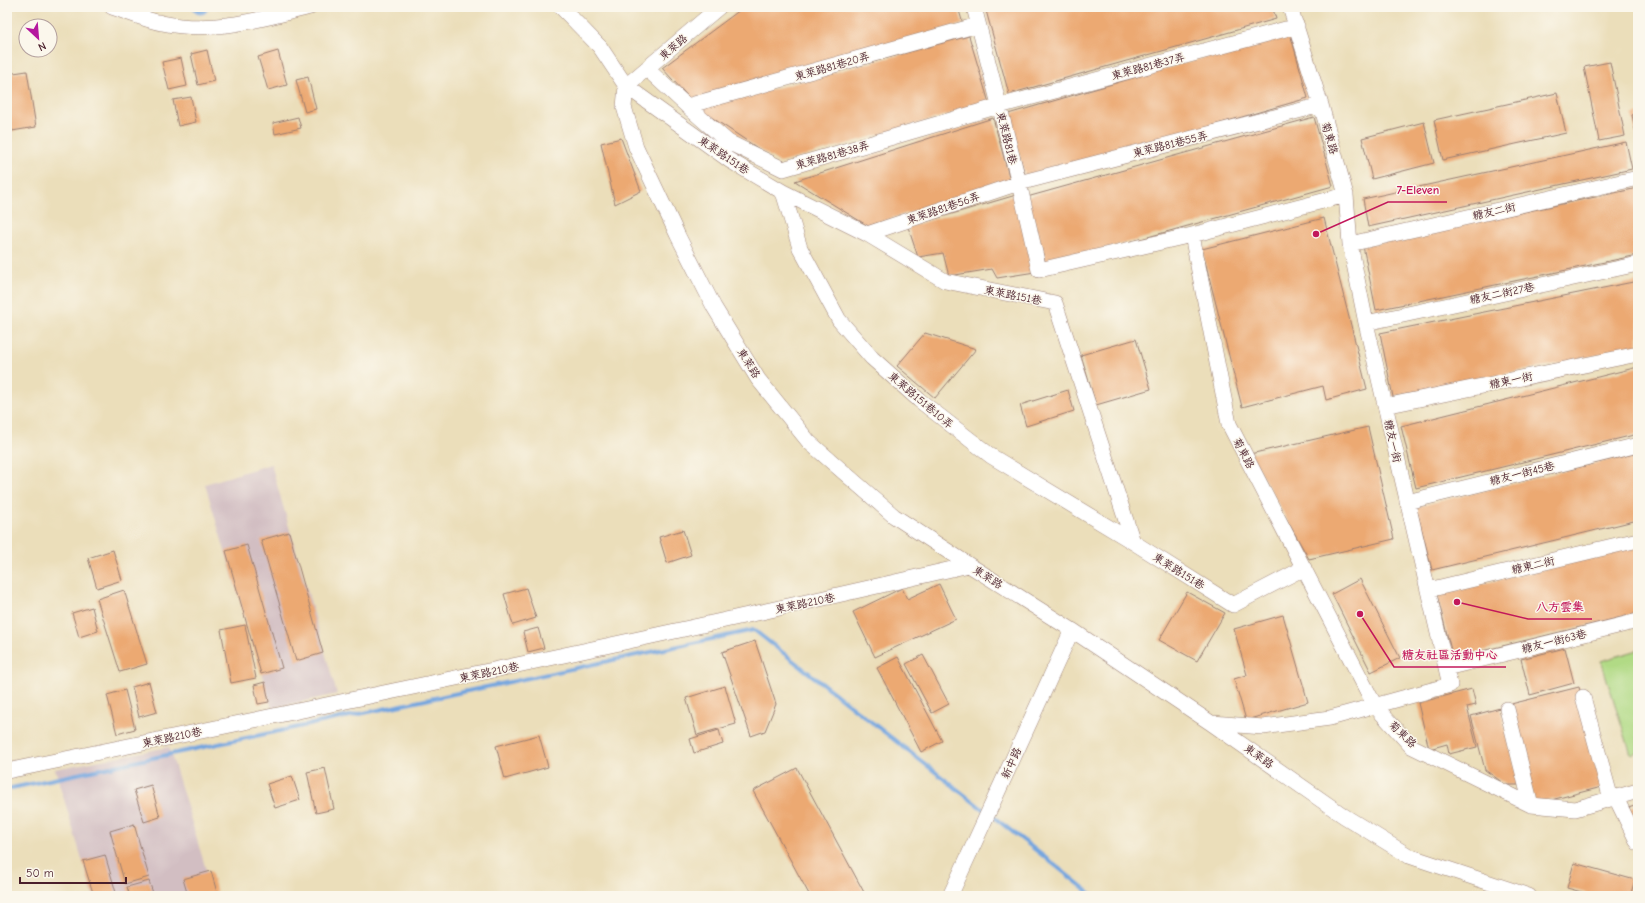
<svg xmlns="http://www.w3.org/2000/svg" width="1645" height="903" font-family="'Comic Neue','LXGW WenKai TC',sans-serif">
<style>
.industrial{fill:#d2bec2}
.green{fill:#b1da85;stroke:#7e7c58}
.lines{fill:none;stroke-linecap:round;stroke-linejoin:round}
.stream{stroke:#74a6df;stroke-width:4}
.canal{stroke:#74a6df;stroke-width:15}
.building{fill:#eca972}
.minor-casing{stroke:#9a7e72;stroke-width:16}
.minor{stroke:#fff;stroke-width:15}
.labels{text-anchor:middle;stroke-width:3;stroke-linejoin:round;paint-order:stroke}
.street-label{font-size:11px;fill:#4a1f2b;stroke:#fbf7ec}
.leader{fill:none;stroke:#c2185b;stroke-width:1.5}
.callout-dot{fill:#c2185b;stroke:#fbf7ec;stroke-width:1.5}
.callout-label{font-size:12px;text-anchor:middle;font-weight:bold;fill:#c2185b;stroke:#fbf7ec;stroke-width:3;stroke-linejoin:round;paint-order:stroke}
</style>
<rect width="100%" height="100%" fill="#fbf7ec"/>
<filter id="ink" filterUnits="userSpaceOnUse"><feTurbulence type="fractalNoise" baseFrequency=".025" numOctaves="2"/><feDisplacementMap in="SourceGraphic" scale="8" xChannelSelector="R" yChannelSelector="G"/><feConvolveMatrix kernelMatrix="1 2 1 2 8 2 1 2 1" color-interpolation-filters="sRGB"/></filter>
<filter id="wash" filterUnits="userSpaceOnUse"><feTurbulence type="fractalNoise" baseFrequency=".012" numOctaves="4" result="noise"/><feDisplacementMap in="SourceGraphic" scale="16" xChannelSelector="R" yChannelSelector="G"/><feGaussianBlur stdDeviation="0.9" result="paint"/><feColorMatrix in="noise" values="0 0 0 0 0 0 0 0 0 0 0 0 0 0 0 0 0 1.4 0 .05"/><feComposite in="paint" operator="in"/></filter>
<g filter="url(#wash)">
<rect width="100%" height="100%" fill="#ebdeba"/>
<path class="industrial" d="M 271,464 L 337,694 L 272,708 L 205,484 Z
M 169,747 L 214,896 L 93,896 L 55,769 Z"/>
<path class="green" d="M 1638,650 L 1638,752 L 1631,754 L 1601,661 Z"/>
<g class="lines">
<path class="stream" d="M 7,789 L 754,630 L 985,811
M 991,815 L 1094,896"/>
<path class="canal" d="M 200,7 L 201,7"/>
</g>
<g id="blocks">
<path class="building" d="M 744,7 L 958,7 L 963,24 L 693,102 L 662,68 Z
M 985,7 L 1261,7 L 1273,9 L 1276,19 L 1009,94 Z
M 1290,33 L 1308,98 L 1026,179 L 1008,114 Z
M 969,36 L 989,103 L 780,163 L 699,109 Z
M 207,50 L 214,81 L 198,85 L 191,54 Z
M 278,51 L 287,85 L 268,90 L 258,57 Z
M 181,58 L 187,86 L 169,90 L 162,62 Z
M 1610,62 L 1625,136 L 1599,141 L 1584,67 Z
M 27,71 L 36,127 L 12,131 L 7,98 L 7,74 Z
M 308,77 L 316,109 L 305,112 L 296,80 Z
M 1557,93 L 1566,133 L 1443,160 L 1434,120 Z
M 191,97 L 196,122 L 178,126 L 173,100 Z
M 1638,113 L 1638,138 L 1637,138 L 1632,115 Z
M 298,117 L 301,128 L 275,134 L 273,123 Z
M 1314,117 L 1333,186 L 1046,265 L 1027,197 Z
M 993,118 L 1010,180 L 868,226 L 795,181 Z
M 1424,122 L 1434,163 L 1372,179 L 1362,138 Z
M 621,138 L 641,191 L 615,204 L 601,143 Z
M 1626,142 L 1632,169 L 1368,227 L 1363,199 Z
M 1638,188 L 1638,255 L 1376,310 L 1363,246 Z
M 1016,195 L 1035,272 L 997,278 L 992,269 L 949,276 L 943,253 L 918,257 L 908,227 Z
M 1324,218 L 1367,389 L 1326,400 L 1323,386 L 1242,407 L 1202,249 Z
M 1638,281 L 1638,347 L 1393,397 L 1380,333 Z
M 925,333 L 976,349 L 935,398 L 897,366 Z
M 1136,339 L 1151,389 L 1096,405 L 1081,355 Z
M 1638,367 L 1638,434 L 1416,488 L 1401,426 Z
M 1068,390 L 1074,411 L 1026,426 L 1020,405 Z
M 1368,427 L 1394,539 L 1309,559 L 1250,454 Z
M 1638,453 L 1638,520 L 1432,570 L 1416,507 Z
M 683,530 L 691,555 L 667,563 L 659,537 Z
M 289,532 L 323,653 L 296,661 L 261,540 Z
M 247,545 L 282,668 L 261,674 L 226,551 Z
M 1638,546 L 1638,613 L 1453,658 L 1437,595 Z
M 113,550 L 122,580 L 97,588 L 88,558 Z
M 1360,579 L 1400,658 L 1371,672 L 1332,594 Z
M 939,584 L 956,619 L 875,657 L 853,612 L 902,588 L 907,599 Z
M 526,588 L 536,618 L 513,625 L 504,594 Z
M 124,590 L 147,664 L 120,672 L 97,599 Z
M 1187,592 L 1225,613 L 1197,661 L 1159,640 Z
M 92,607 L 98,631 L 79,637 L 72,613 Z
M 1283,615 L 1308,702 L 1246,720 L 1234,679 L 1247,675 L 1234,629 Z
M 245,625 L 256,678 L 231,683 L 221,630 Z
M 538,628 L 544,648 L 528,652 L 523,632 Z
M 755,641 L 776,704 L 765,731 L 751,736 L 722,652 Z
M 1565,648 L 1574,683 L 1530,695 L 1521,659 Z
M 923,655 L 949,704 L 932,713 L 906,664 Z
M 898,657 L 942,741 L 921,752 L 877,668 Z
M 149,682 L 157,712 L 139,717 L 132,687 Z
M 265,682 L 269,702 L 258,704 L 254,685 Z
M 725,686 L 736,724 L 697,735 L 686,698 Z
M 1579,687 L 1602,787 L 1535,804 L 1511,704 Z
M 1472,689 L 1476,705 L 1467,707 L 1477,747 L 1449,754 L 1447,744 L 1429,749 L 1418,703 Z
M 125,690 L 135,729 L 117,734 L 107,695 Z
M 1500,708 L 1520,785 L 1506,785 L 1485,770 L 1471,716 Z
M 719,730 L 723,744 L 694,753 L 690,739 Z
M 539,735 L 548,767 L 505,779 L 496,746 Z
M 325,768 L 334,809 L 316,813 L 307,772 Z
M 797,768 L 866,896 L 810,896 L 753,791 Z
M 292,776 L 300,800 L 275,808 L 267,784 Z
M 151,785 L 160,817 L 144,822 L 134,790 Z
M 1638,805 L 1638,833 L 1628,808 Z
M 134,824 L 149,877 L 125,884 L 110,831 Z
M 105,855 L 117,896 L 94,896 L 83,861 Z
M 1574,863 L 1635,880 L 1630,896 L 1596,896 L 1567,888 Z
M 211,871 L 218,896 L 188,896 L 183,879 Z
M 149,881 L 154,896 L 130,896 L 127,887 Z"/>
</g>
</g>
<g filter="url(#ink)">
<use href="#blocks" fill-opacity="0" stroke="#9a7e72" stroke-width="1"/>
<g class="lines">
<defs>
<path id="minor" d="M 112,7 C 128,12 145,20 162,23 C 213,34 261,19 310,7
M 561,7 L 600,47 L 626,86 L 624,107 L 636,147 L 678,236 L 714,307 L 758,379 L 809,442 L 894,516 L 969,565 L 1072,630 L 1211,723 L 1344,816 L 1409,856 L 1529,896
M 974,7 L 1019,183 L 1039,270 L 1192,235
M 647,69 L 687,106 L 728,142 L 783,169 L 999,106 L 1297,26
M 626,86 L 729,160 L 783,192 L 867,234 L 945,281 L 1055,303 L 1133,542
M 626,86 L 719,7
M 687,106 L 978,25
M 783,192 L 800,248 L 839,320 L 872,358 L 919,400 L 991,456 L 1133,542 L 1233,605 L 1304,568
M 1346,195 L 1192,235 L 1229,424 L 1375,706 L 1411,746 L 1531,805 L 1575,809 L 1638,791
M 867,234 L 1019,183 L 1321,105
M 1350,244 L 1638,178
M 1366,323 L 1638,264
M 1385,406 L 1638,354
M 1407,502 L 1638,445
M 1428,590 L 1638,540
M 1446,668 L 1638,621
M 1583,697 L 1611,799
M 1507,709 L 1531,805
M 1212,723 L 1263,727 L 1330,718 L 1450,685 L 1366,323 L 1350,244 L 1346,195 L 1321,105 L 1290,7
M 7,771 C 328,705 650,639 969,565
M 1616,798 L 1638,843
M 950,896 L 1072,630"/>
</defs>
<use href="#minor" class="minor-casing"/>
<use href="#minor" class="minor"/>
</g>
</g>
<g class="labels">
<g class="street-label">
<text transform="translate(673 47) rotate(-41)" y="4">東萊路</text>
<text transform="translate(832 66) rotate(-16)" y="4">東萊路81巷20弄</text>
<text transform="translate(1148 66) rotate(-15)" y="4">東萊路81巷37弄</text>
<text transform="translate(1007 138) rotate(76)" y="4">東萊路81巷</text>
<text transform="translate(1330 138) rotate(74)" y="4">菊東路</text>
<text transform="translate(1170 144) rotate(-14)" y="4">東萊路81巷55弄</text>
<text transform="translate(724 155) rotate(34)" y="4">東萊路151巷</text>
<text transform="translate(832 155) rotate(-16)" y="4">東萊路81巷38弄</text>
<text transform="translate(943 208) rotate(-19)" y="4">東萊路81巷56弄</text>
<text transform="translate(1494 211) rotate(-13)" y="4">糖友二街</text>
<text transform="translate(1502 293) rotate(-12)" y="4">糖友二街27巷</text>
<text transform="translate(1013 295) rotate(11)" y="4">東萊路151巷</text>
<text transform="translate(749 363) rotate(58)" y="4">東萊路</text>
<text transform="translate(1511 380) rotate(-12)" y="4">糖東一街</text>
<text transform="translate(921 400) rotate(40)" y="4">東萊路151巷10弄</text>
<text transform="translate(1393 441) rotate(77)" y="4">糖友一街</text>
<text transform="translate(1244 453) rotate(62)" y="4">菊東路</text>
<text transform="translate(1522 473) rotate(-14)" y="4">糖友一街45巷</text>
<text transform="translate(1533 565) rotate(-13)" y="4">糖東二街</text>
<text transform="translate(1179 571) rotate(32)" y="4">東萊路151巷</text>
<text transform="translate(988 577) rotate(32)" y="4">東萊路</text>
<text transform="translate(805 603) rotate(-12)" y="4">東萊路210巷</text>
<text transform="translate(1554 641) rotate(-14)" y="4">糖友一街63巷</text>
<text transform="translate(489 672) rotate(-12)" y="4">東萊路210巷</text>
<text transform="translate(1403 734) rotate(44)" y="4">菊東路</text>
<text transform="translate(172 737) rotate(-12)" y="4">東萊路210巷</text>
<text transform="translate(1259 756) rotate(35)" y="4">東萊路</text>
<text transform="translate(1011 763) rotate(-66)" y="4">新中路</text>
</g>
</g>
<path class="leader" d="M1316 234L1388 202H1447M1457 602L1528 619H1592M1360 614L1394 667H1506"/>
<g class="callout-dot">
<circle cx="1316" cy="234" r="4"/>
<circle cx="1457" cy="602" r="4"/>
<circle cx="1360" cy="614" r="4"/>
</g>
<g class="callout-label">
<text x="1418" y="194">7-Eleven</text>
<text x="1560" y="611">八方雲集</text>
<text x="1450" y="659">糖友社區活動中心</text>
</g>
<rect width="1645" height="903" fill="none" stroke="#fbf7ec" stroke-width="24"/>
<g transform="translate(38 38) rotate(154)"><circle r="19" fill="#fbf7ec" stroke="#b4a19f"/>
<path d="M0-3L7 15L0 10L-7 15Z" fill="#b5179e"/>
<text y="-6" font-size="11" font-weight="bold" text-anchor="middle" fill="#4a1f2b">N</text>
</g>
<path d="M20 877v6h106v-6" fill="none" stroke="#4a1f2b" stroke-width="2"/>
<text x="26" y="877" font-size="12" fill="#4a1f2b" stroke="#fbf7ec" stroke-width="3" paint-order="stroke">50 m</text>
</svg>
